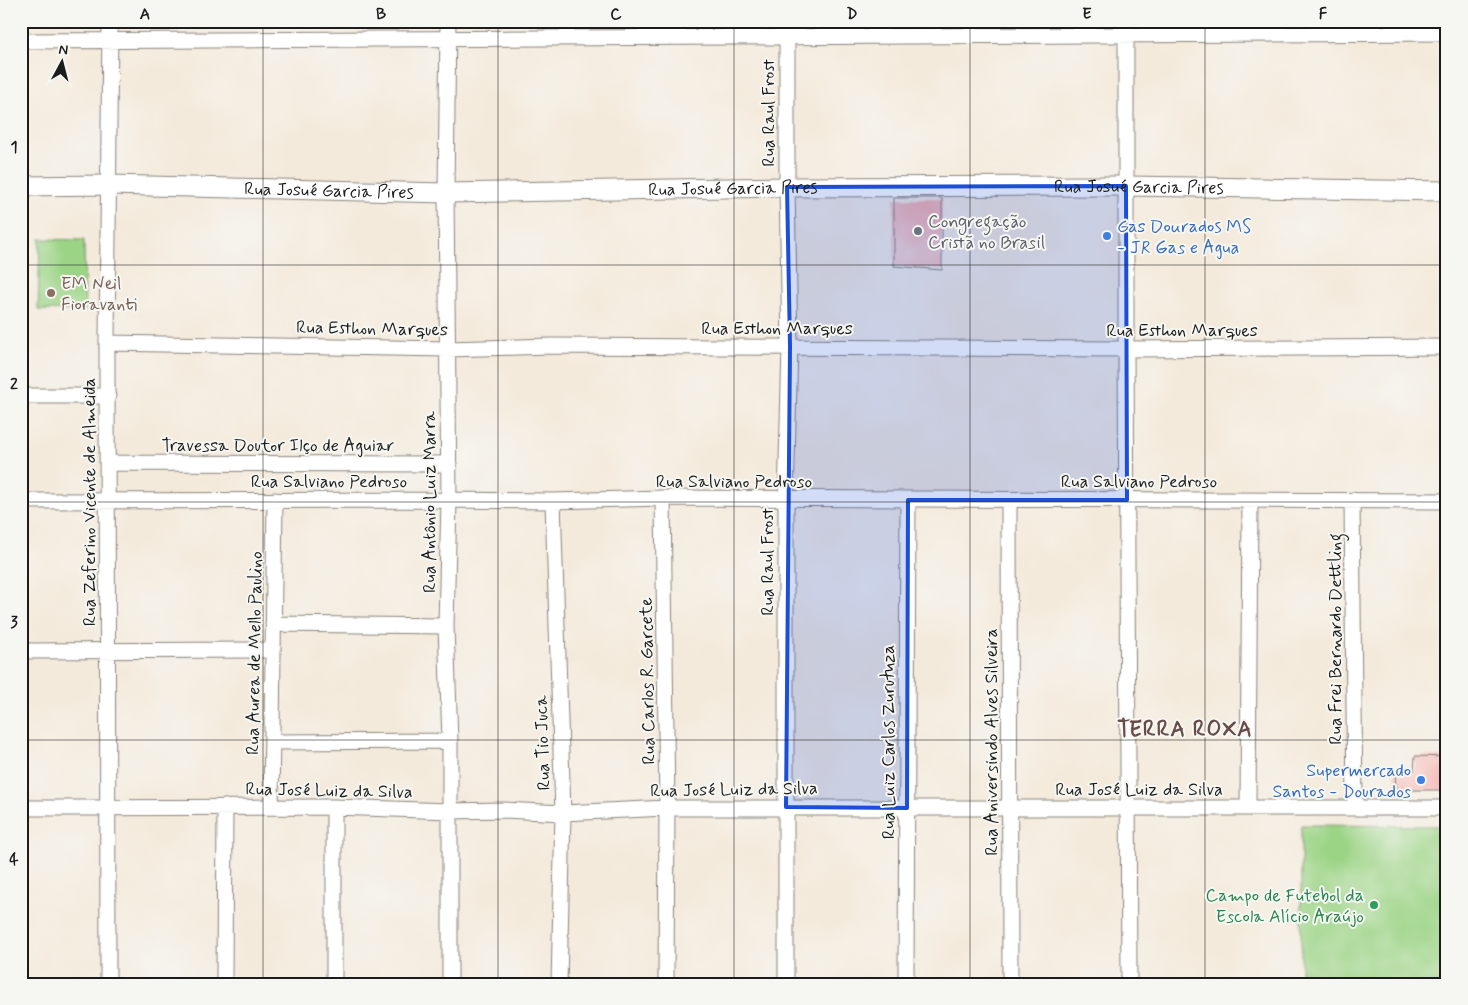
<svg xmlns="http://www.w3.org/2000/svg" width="1468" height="1005" font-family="Mynerve,sans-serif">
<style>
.green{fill:#9cd486;stroke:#5c7851}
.building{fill:#f6a4a0}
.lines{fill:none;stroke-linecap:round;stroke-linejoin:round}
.minor-casing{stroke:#88837c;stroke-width:17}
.tertiary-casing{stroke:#88837c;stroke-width:21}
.minor{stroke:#fff;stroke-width:15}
.tertiary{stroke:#fff;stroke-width:19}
.marked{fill:#1d4ed8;fill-opacity:0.2;stroke:#1d4ed8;stroke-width:4;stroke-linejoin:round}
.grid{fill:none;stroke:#1c1c1c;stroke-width:1;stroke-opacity:0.55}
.worship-dot{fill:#6b7280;stroke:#f6f6f2;stroke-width:2}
.shop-dot{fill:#3f7fe0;stroke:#f6f6f2;stroke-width:2}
.education-dot{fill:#8d6e63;stroke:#f6f6f2;stroke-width:2}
.leisure-dot{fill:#2e9e5b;stroke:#f6f6f2;stroke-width:2}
.labels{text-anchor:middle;stroke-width:4;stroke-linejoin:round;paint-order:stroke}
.street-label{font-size:18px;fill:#1c1c1c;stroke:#f6f6f2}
.worship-label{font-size:18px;fill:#5b616d;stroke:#f6f6f2;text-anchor:start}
.shop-label{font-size:18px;fill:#366cbe;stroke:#f6f6f2;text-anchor:start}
.education-label{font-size:18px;fill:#785e54;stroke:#f6f6f2;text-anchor:start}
.leisure-label{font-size:18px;fill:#27864d;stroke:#f6f6f2;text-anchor:end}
.district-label{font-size:22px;font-weight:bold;letter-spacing:1px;fill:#684c4a;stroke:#f6f6f2}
.neatline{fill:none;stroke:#1c1c1c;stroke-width:2}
.grid-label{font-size:16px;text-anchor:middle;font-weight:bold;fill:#1c1c1c}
</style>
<rect width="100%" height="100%" fill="#f6f6f2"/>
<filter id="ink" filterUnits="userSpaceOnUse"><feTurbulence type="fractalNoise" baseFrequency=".02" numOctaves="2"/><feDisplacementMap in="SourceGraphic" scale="10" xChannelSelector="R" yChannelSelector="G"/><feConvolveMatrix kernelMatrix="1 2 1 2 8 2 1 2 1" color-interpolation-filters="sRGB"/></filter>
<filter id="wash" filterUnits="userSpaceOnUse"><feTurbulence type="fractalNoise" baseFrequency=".0096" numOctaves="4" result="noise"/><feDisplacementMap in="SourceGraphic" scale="20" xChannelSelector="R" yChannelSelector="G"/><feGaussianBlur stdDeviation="1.12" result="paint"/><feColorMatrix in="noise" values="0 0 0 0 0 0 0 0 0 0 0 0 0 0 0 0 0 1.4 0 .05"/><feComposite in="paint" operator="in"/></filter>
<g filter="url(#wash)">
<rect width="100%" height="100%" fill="#f4eadb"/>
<path class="green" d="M 40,239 L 84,240 L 85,311 L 38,310 Z
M 1301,825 L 1447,826 L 1447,984 L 1301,984 Z"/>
<g id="blocks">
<path class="building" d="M 894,198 L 942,198 L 942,270 L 894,266 Z
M 1415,756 L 1447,757 L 1447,790 L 1396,790 L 1395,771 L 1414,771 Z"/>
</g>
</g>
<g filter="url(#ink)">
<use href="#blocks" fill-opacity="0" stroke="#88837c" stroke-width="1"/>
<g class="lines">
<defs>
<path id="minor" d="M 448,21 L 446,193 L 449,500 L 446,626 L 450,741 L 450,984
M 1126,21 L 1126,349 L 1129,984
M 21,41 L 1447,33
M 107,343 L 448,349 L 552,346 L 1126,349 L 1447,347
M 21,396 L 108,396
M 108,463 L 449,464
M 663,498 L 667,808 L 666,984
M 1009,500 L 1010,984
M 1352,500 L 1355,808
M 21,501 L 449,500 L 553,501 L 663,498 L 1447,501
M 553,501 L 563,813 L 559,984
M 273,624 L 446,626
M 21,651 L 273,650
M 272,742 L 450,741
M 271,807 L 275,500
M 21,808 L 334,807 L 450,811 L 504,810 L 563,813 L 667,808 L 1447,808
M 1248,808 L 1250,501
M 108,984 L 107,343 L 110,21
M 224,984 L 225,807
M 334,984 L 334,807
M 786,984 L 786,500 L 790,346 L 787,187 L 787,21
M 906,984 L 908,500"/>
<g id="tertiary">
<path id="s1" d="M 21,186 L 109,185 L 446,193 L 787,187 L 1126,186 L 1447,191"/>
</g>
</defs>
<use href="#minor" class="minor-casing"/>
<use href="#tertiary" class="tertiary-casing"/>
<use href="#minor" class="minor"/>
<use href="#tertiary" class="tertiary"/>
</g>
</g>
<path class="marked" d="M 1126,186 L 1127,500 L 908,500 L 907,808 L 786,807 L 790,346 L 787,187 Z"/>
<path class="grid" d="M 263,21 L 263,984M 498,21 L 498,984M 734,21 L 734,984M 970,21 L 970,984M 1205,21 L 1205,984M 21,265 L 1447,265M 21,502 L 1447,502M 21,740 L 1447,740"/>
<circle class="worship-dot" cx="918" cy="231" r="5"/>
<g class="shop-dot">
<circle cx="1107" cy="236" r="5"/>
<circle cx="1421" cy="780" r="5"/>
</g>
<circle class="education-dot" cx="51" cy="293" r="5"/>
<circle class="leisure-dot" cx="1374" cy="905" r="5"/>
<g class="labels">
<g class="street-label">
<text transform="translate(768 113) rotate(-90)" y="6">Rua Raul Frost</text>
<text dy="6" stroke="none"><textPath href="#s1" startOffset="1118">Rua Josué Garcia Pires</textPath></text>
<text dy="6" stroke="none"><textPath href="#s1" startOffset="712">Rua Josué Garcia Pires</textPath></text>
<text dy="6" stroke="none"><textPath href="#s1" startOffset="308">Rua Josué Garcia Pires</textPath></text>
<text transform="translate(372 328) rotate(1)" y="6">Rua Esthon Marques</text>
<text x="777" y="334">Rua Esthon Marques</text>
<text x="1182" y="336">Rua Esthon Marques</text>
<text x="278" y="451">Travessa Doutor Ilço de Aguiar</text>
<text x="329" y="487">Rua Salviano Pedroso</text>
<text x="734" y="487">Rua Salviano Pedroso</text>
<text x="1139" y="487">Rua Salviano Pedroso</text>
<text transform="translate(89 502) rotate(-90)" y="6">Rua Zeferino Vicente de Almeida</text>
<text transform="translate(429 502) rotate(-90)" y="6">Rua Antônio Luiz Marra</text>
<text transform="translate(767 562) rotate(-90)" y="6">Rua Raul Frost</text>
<text transform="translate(1335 639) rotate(-90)" y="6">Rua Frei Bernardo Dettling</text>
<text transform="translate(254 653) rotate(-89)" y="6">Rua Aurea de Mello Paulino</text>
<text transform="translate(647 681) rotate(-91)" y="6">Rua Carlos R. Garcete</text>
<text transform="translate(888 742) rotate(-90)" y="6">Rua Luiz Carlos Zurutuza</text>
<text transform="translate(991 742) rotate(-90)" y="6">Rua Aniversindo Alves Silveira</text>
<text transform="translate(542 743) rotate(-92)" y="6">Rua Tio Juca</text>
<text transform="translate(734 789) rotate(-1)" y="6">Rua José Luiz da Silva</text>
<text x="1139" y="795">Rua José Luiz da Silva</text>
<text transform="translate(329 790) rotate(1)" y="6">Rua José Luiz da Silva</text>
</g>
<g class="worship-label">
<text x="928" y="227">Congregação<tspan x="928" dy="21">Cristã no Brasil</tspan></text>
</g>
<g class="shop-label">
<text x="1117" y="232">Gas Dourados MS<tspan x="1117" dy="21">- JR Gas e Agua</tspan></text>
<text x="1411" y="776" text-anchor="end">Supermercado<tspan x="1411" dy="21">Santos - Dourados</tspan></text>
</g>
<g class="education-label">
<text x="61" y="289">EM Neil<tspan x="61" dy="21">Fioravanti</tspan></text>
</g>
<g class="leisure-label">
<text x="1364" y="901">Campo de Futebol da<tspan x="1364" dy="21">Escola Alício Araújo</tspan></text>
</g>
<g class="district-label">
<text x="1185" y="736">TERRA ROXA</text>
</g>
</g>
<rect width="1468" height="1005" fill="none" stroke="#f6f6f2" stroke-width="55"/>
<g transform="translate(62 62) rotate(7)" stroke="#f6f6f2" stroke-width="4" paint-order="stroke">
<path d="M0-4L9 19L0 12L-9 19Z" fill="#1c1c1c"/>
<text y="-8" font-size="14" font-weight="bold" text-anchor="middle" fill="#1c1c1c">N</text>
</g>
<rect x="28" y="28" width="1412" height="950" class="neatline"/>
<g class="grid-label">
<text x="145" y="19">A</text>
<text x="381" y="19">B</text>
<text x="616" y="19">C</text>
<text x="852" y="19">D</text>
<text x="1087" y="19">E</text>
<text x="1323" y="19">F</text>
<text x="14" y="152">1</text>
<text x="14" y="389">2</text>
<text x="14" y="627">3</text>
<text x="14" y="864">4</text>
</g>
</svg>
